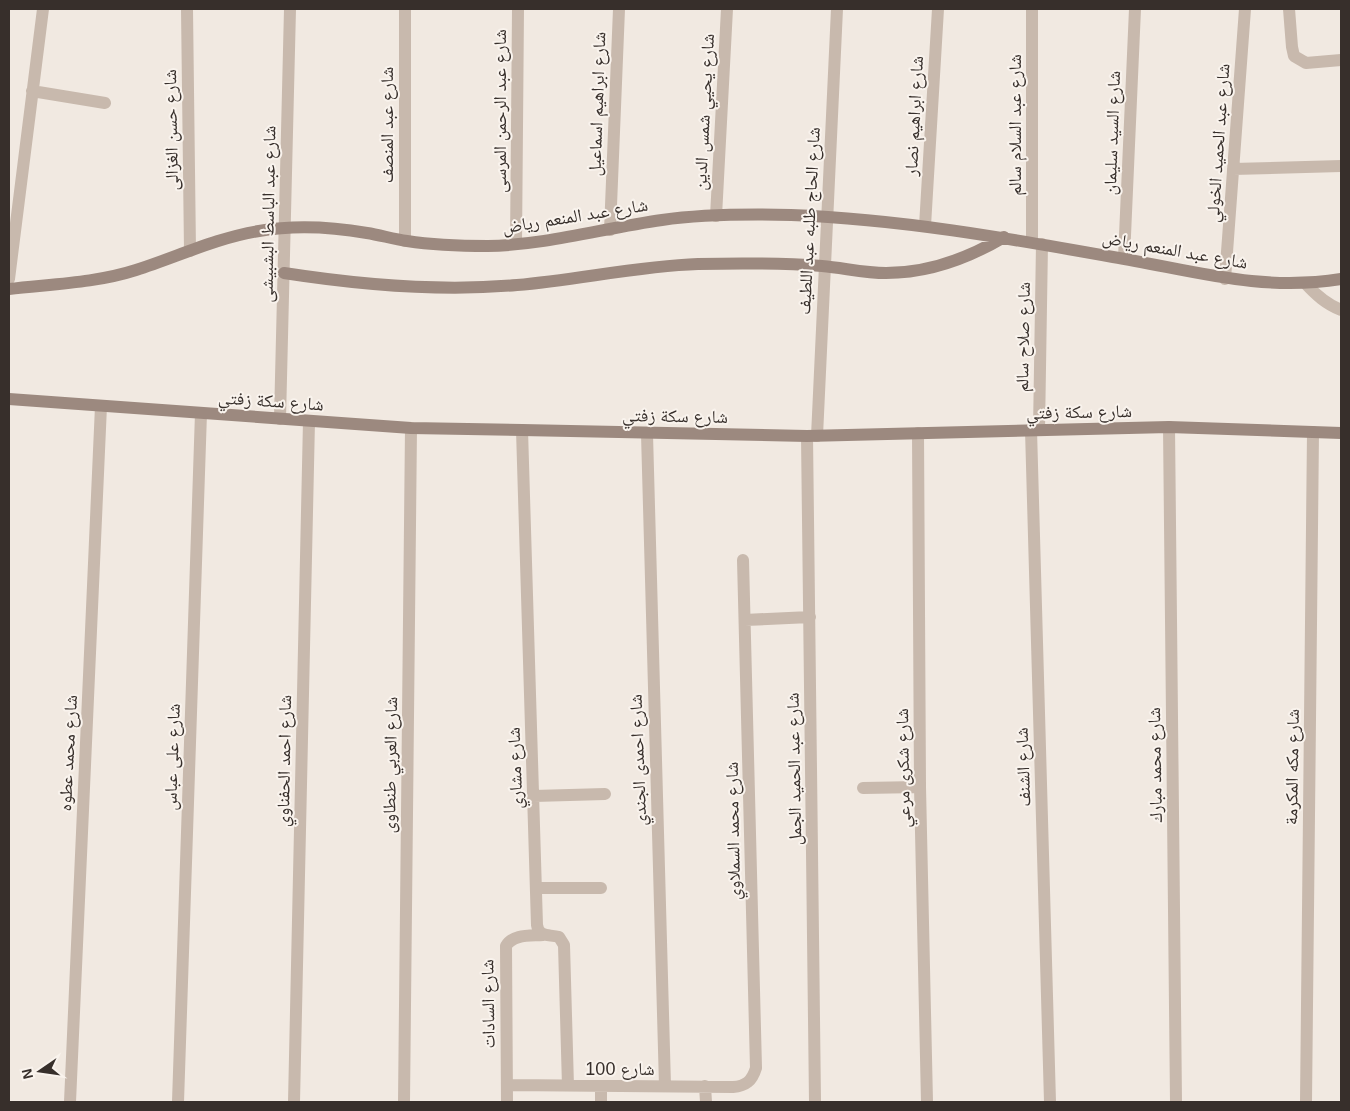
<svg xmlns="http://www.w3.org/2000/svg" width="1350" height="1111" font-family="Arial,'Noto Naskh Arabic',sans-serif">
<style>
.lines{fill:none;stroke-linecap:round;stroke-linejoin:round}
.street{stroke:#c8b9ad;stroke-width:12}
.secondary{stroke:#9c897f;stroke-width:12}
.labels{text-anchor:middle;stroke-width:4;stroke-linejoin:round;paint-order:stroke}
.street-label{font-size:18px;fill:#372f2b;stroke:#f9f3ed}
</style>
<rect width="100%" height="100%" fill="#f1e9e1"/>
<g class="lines">
<path class="street" d="M 187,9 L 190,251
M 1289,9 L 1292,47 L 1294,56 L 1306,63 L 1341,60
M 32,91 L 105,103
M 1233,169 L 1341,166
M 716,216 L 727,9
M 925,226 L 938,9
M 610,230 L 619,9
M 405,241 L 405,9
M 1032,242 L 1032,9
M 516,244 L 518,9
M 1124,258 L 1135,9
M 9,279 L 43,9
M 1225,279 L 1245,9
M 1305,283 C 1316,295 1326,304 1341,310
M 280,419 L 290,9
M 1169,427 L 1176,1102
M 522,430 L 537,925 C 539,938 549,934 559,937 L 564,945 L 568,1086
M 1031,430 L 1050,1102
M 1039,430 L 1042,244
M 918,433 L 920,787 L 927,1102
M 647,434 L 665,1086
M 807,436 L 815,1102
M 817,436 L 837,9
M 745,620 L 810,617
M 863,788 L 920,787
M 534,796 L 605,794
M 536,888 L 601,888
M 507,1085 L 733,1087 C 746,1086 752,1081 756,1068 L 743,560
M 601,1086 L 601,1102
M 705,1086 L 706,1102
M 70,1102 L 101,406
M 178,1102 L 201,413
M 294,1102 L 309,421
M 404,1102 L 411,428
M 507,1102 L 506,946 C 513,934 530,936 543,935
M 1306,1102 L 1313,432"/>
<path class="secondary" d="M 284,273 C 361,285 439,292 517,285 C 578,280 637,266 698,264 C 739,263 781,263 822,266 C 844,268 865,273 886,273 C 929,273 967,259 1004,237
M 9,289 C 51,284 96,283 136,270 C 177,257 216,238 259,231 C 294,225 332,227 367,233 C 380,235 393,239 407,241 C 433,245 461,246 488,246 C 547,245 604,228 662,220 C 704,214 748,214 791,215 C 899,219 1006,238 1113,257 C 1192,270 1259,292 1341,279
M 9,399 L 411,428 L 522,430 L 807,436 L 1169,427 L 1341,433"/>
</g>
<g class="labels">
<g class="street-label">
<text transform="translate(597 104) rotate(-88)" y="6">شارع ابراهيم اسماعيل</text>
<text transform="translate(500 111) rotate(-90)" y="6">شارع عبد الرحمن المرسى</text>
<text transform="translate(704 112) rotate(-87)" y="6">شارع يحيي شمس الدين</text>
<text transform="translate(914 116) rotate(-87)" y="6">شارع ابراهيم نصار</text>
<text transform="translate(387 125) rotate(-90)" y="6">شارع عبد المنصف</text>
<text transform="translate(1015 125) rotate(-90)" y="6">شارع عبد السلام سالم</text>
<text transform="translate(171 130) rotate(-91)" y="6">شارع حسن الغزالى</text>
<text transform="translate(1112 133) rotate(-88)" y="6">شارع السيد سليمان</text>
<text transform="translate(1218 143) rotate(-86)" y="6">شارع عبد الحميد الخولي</text>
<text transform="translate(268 214) rotate(-89)" y="6">شارع عبد الباسط البشبيشى</text>
<text transform="translate(575 216) rotate(-9)" y="6">شارع عبد المنعم رياض</text>
<text transform="translate(809 221) rotate(-87)" y="6">شارع الحاج طلبه عبد اللطيف</text>
<text transform="translate(1175 250) rotate(10)" y="6">شارع عبد المنعم رياض</text>
<text transform="translate(1023 337) rotate(-89)" y="6">شارع صلاح سالم</text>
<text transform="translate(271 401) rotate(4)" y="6">شارع سكة زفتي</text>
<text transform="translate(1079 412) rotate(-1)" y="6">شارع سكة زفتي</text>
<text transform="translate(675 416) rotate(1)" y="6">شارع سكة زفتي</text>
<text transform="translate(68 753) rotate(-87)" y="6">شارع محمد عطوه</text>
<text transform="translate(172 757) rotate(-88)" y="6">شارع على عباس</text>
<text transform="translate(638 760) rotate(-92)" y="6">شارع احمدى الجندي</text>
<text transform="translate(284 761) rotate(-89)" y="6">شارع احمد الحفناوي</text>
<text transform="translate(390 765) rotate(-89)" y="6">شارع العربي طنطاوى</text>
<text transform="translate(1155 765) rotate(-91)" y="6">شارع محمد مبارك</text>
<text transform="translate(1023 767) rotate(-92)" y="6">شارع الشنف</text>
<text transform="translate(1292 767) rotate(-89)" y="6">شارع مكه المكرمة</text>
<text transform="translate(515 768) rotate(-92)" y="6">شارع مشاري</text>
<text transform="translate(903 768) rotate(-91)" y="6">شارع شكرى مرعي</text>
<text transform="translate(794 769) rotate(-91)" y="6">شارع عبد الحميد الجمل</text>
<text transform="translate(733 831) rotate(-91)" y="6">شارع محمد السملاوي</text>
<text transform="translate(488 1004) rotate(-91)" y="6">شارع السادات</text>
<text x="620" y="1075">شارع 100</text>
</g>
</g>
<rect width="1350" height="1111" fill="none" stroke="#372f2b" stroke-width="20"/>
<g transform="translate(40 1071) rotate(257)" stroke="#f9f3ed" stroke-width="4" paint-order="stroke">
<path d="M0-4L9 19L0 12L-9 19Z" fill="#372f2b"/>
<text y="-8" font-size="14" font-weight="bold" text-anchor="middle" fill="#372f2b">N</text>
</g>
</svg>
